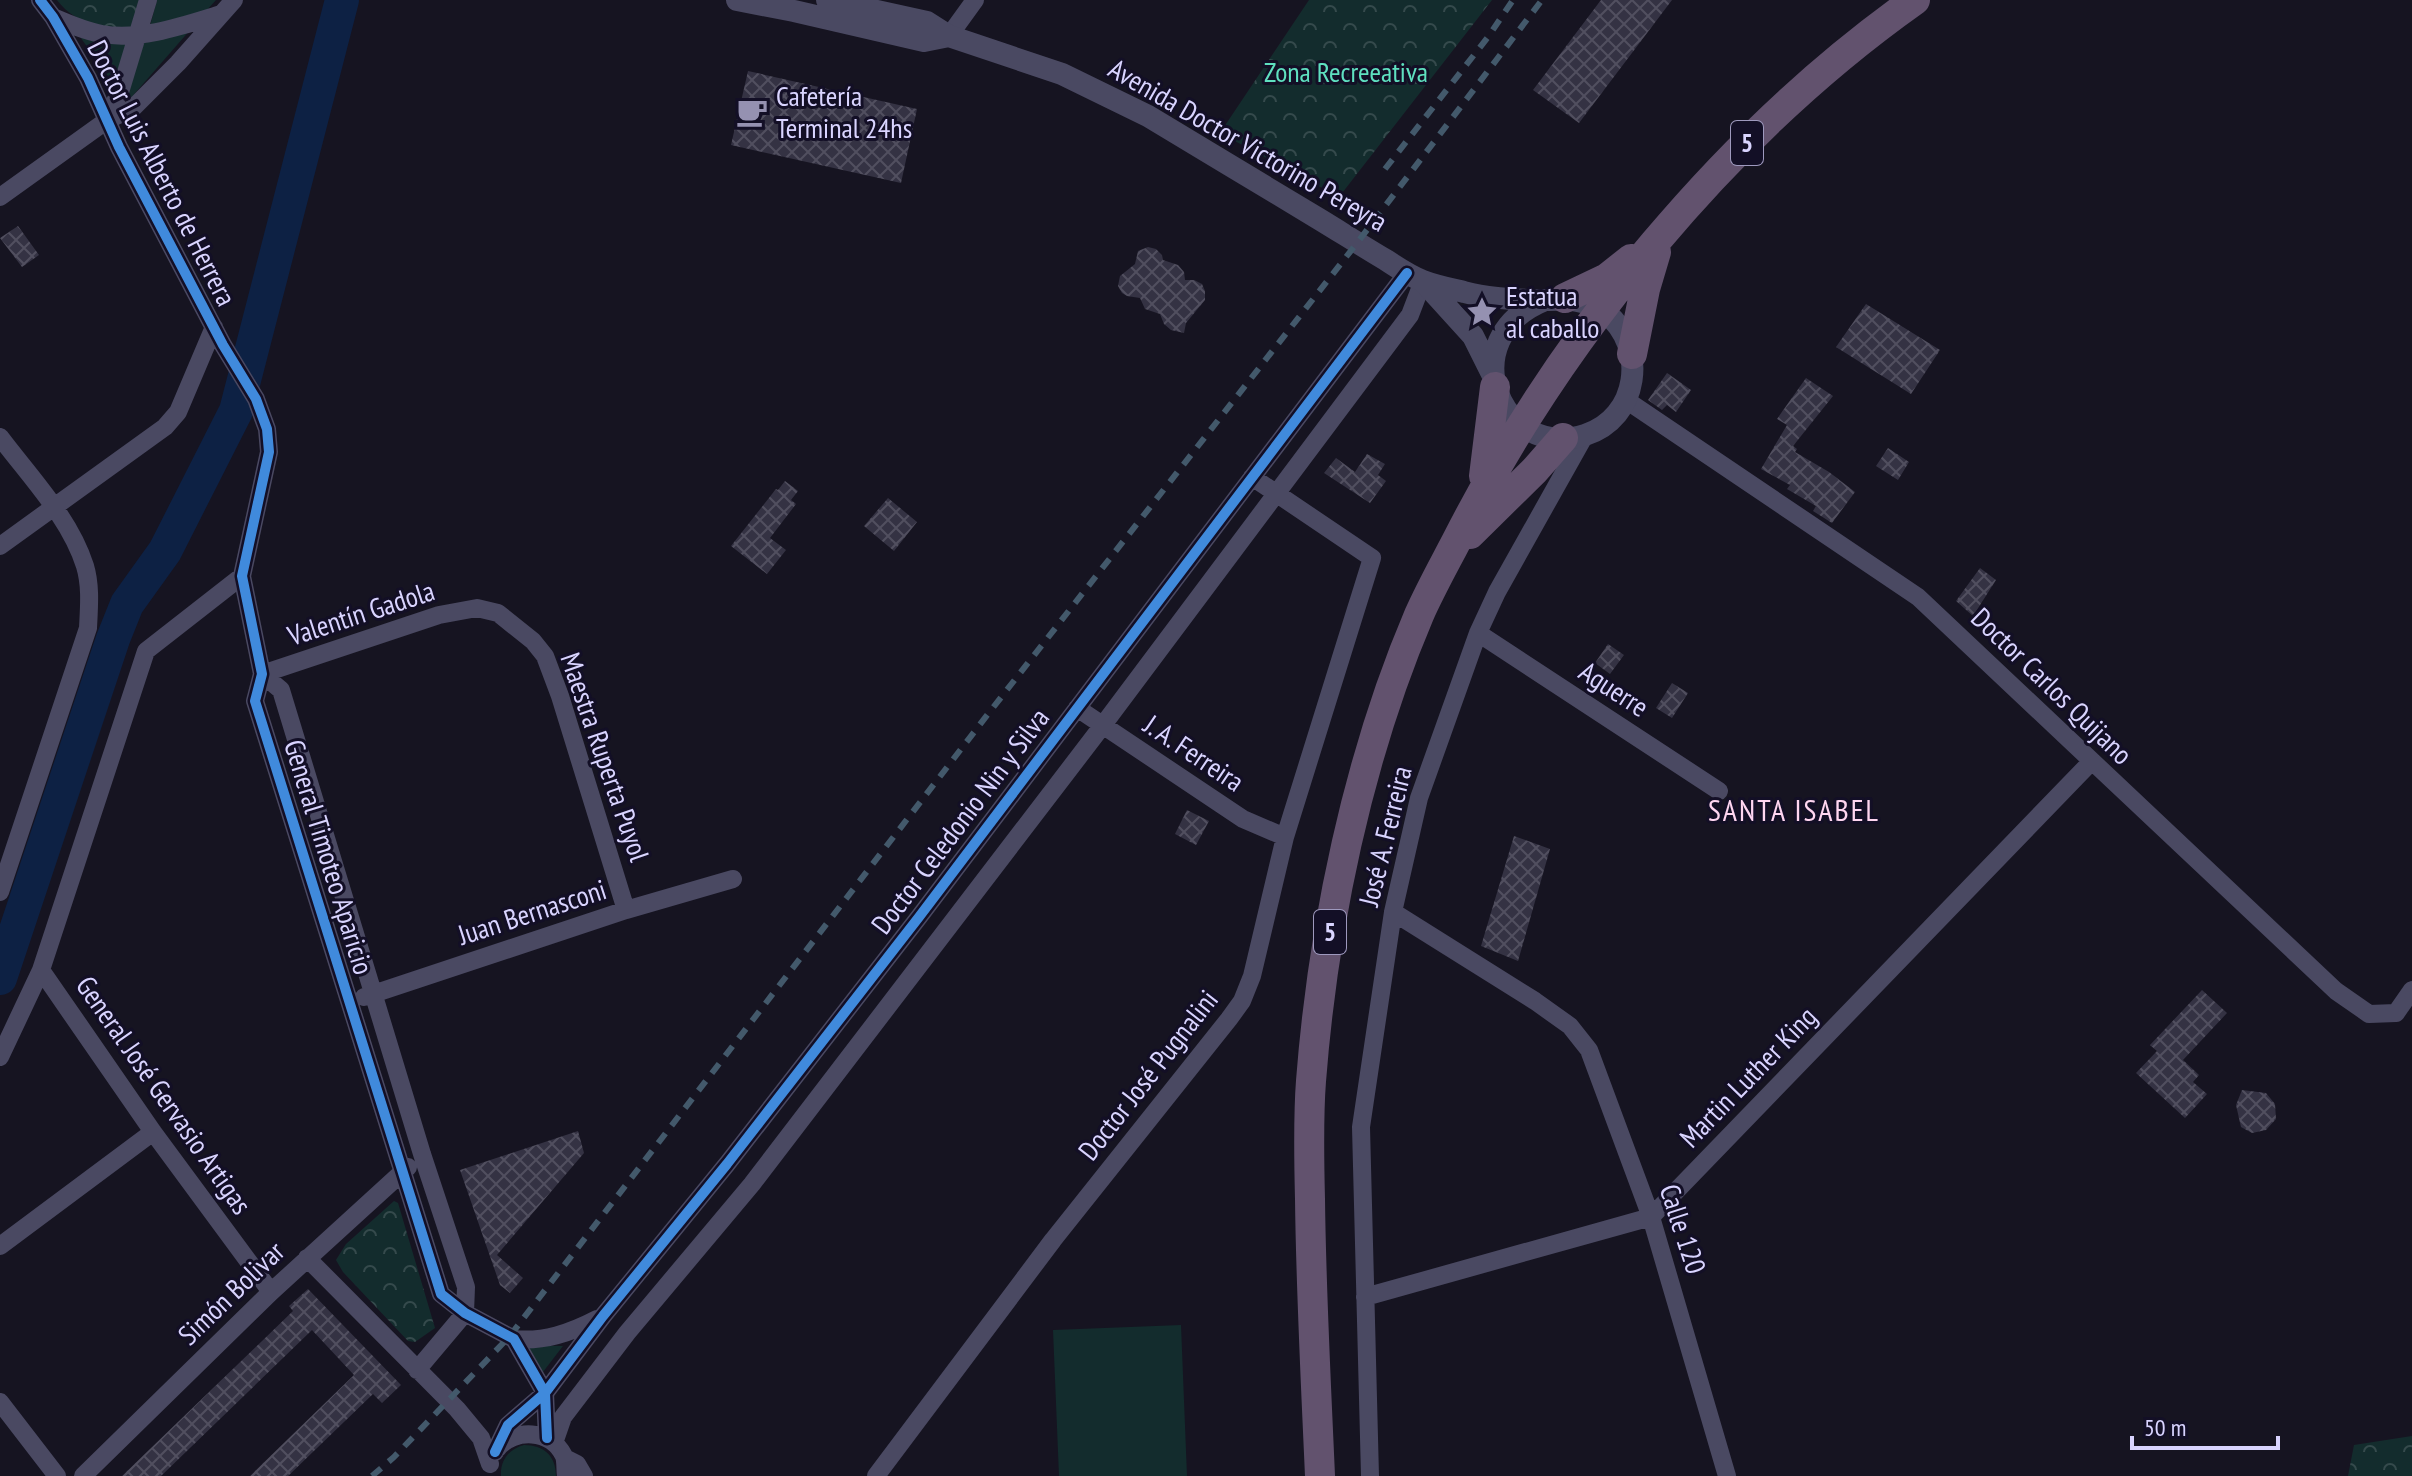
<svg xmlns="http://www.w3.org/2000/svg" width="2412" height="1476" font-family="'PT Sans Narrow',sans-serif">
<style>
.grass{fill:#132c2d}
.forest{fill:url(#forest-crowns)}
.lines{fill:none;stroke-linecap:round;stroke-linejoin:round}
.river{stroke:#0d2144;stroke-width:34}
.building{fill:url(#building-cross-hatch)}
.minor{stroke:#4a4962;stroke-width:18}
.tertiary{stroke:#4a4962;stroke-width:22}
.trunk{stroke:#62526e;stroke-width:30}
.rail{stroke:#43596b;stroke-width:6;stroke-dasharray:12 10;stroke-linecap:butt}
.cycleway-casing{stroke:#130f26;stroke-width:15}
.cycleway{stroke:#408adc;stroke-width:10}
.labels{text-anchor:middle;stroke-width:6;stroke-linejoin:round;paint-order:stroke}
.shield{fill:#130f26;stroke:#9e99be;stroke-width:2}
.shield-label{font-size:26px;font-weight:bold;fill:#d9d4ff}
.park-label{font-size:28px;fill:#5fe0c0;stroke:#130f26}
.poi-label{font-size:28px;fill:#d9d4ff;stroke:#130f26;text-anchor:start}
.street-label{font-size:28px;fill:#d9d4ff;stroke:#130f26}
.neighbourhood-label{font-size:30px;letter-spacing:2px;fill:#ffd6f0;stroke:#130f26}
</style>
<defs>
<pattern id="forest-crowns" width="20" height="18" patternUnits="userSpaceOnUse" patternTransform="scale(2)"><rect width="20" height="18" fill="#132c2d"/><path d="M2 6a3 3 0 1 1 6 0M12 15a3 3 0 1 1 6 0" fill="none" stroke="#354a4c"/></pattern>
<pattern id="building-cross-hatch" width="8" height="8" patternUnits="userSpaceOnUse" patternTransform="scale(2)"><rect width="8" height="8" fill="#343243"/><path d="M0 0l8 8M0 8l8-8" fill="none" stroke="#514f5f"/></pattern>
</defs>
<rect width="100%" height="100%" fill="#161421"/>
<path class="grass" d="M 157,0 L 216,0 L 207,10 L 150,26 Z
M 191,29 L 129,100 L 126,96 L 144,43 Z
M 78,34 L 130,43 L 112,82 Z
M 1181,1325 L 1187,1476 L 1059,1476 L 1053,1330 Z
M 525,1345 L 563,1346 L 543,1372 Z
M 524,1445 C 544,1445 556,1456 556,1476 L 501,1476 C 500,1460 509,1449 524,1445 Z"/>
<path class="forest" d="M 57,0 L 143,0 L 134,30 C 103,26 78,27 57,0 Z
M 1309,0 L 1492,0 L 1339,197 L 1220,133 Z
M 394,1201 L 398,1203 L 435,1328 L 415,1342 L 408,1341 L 343,1272 L 336,1260 L 346,1244 Z
M 2412,1436 L 2412,1476 L 2348,1476 L 2354,1445 Z"/>
<g class="lines">
<path class="river" d="M 0,978 L 113,639 L 127,604 L 165,551 L 236,411 L 342,0"/>
</g>
<path class="building" d="M 1601,0 L 1672,0 L 1579,123 L 1533,90 Z
M 748,71 L 917,109 L 901,183 L 731,145 Z
M 18,226 L 39,255 L 22,267 L 0,238 Z
M 1148,247 L 1156,249 L 1162,255 L 1163,260 L 1178,265 L 1184,272 L 1185,280 L 1194,280 L 1202,284 L 1205,291 L 1205,300 L 1186,323 L 1184,333 L 1171,330 L 1164,324 L 1160,314 L 1145,309 L 1140,298 L 1127,296 L 1122,293 L 1118,286 L 1120,276 L 1135,264 L 1138,251 Z
M 1866,304 L 1940,350 L 1911,394 L 1836,347 Z
M 1667,373 L 1691,390 L 1676,412 L 1667,405 L 1662,410 L 1648,400 Z
M 1806,378 L 1833,396 L 1793,446 L 1797,449 L 1795,452 L 1829,472 L 1855,492 L 1832,523 L 1813,511 L 1816,506 L 1787,489 L 1790,485 L 1761,469 L 1787,425 L 1777,419 Z
M 1888,448 L 1909,462 L 1898,480 L 1876,466 Z
M 1367,454 L 1385,464 L 1378,475 L 1386,481 L 1370,503 L 1324,473 L 1336,458 L 1355,472 Z
M 785,481 L 798,491 L 791,500 L 796,504 L 770,538 L 786,550 L 767,574 L 731,546 L 776,489 L 778,490 Z
M 888,498 L 917,522 L 894,551 L 864,526 Z
M 1980,568 L 1996,580 L 1973,616 L 1956,601 Z
M 1608,644 L 1624,655 L 1610,674 L 1595,663 Z
M 1672,683 L 1688,693 L 1672,718 L 1656,708 Z
M 1187,810 L 1209,821 L 1196,845 L 1175,834 Z
M 1514,836 L 1550,849 L 1518,961 L 1481,946 Z
M 2202,990 L 2227,1013 L 2183,1060 L 2199,1075 L 2193,1082 L 2207,1094 L 2185,1118 L 2136,1073 L 2157,1051 L 2150,1045 Z
M 2242,1090 L 2266,1093 L 2275,1104 L 2276,1119 L 2266,1130 L 2252,1133 L 2241,1127 L 2236,1105 Z
M 578,1131 L 584,1153 L 497,1255 L 523,1278 L 510,1293 L 500,1285 L 460,1170 Z
M 308,1289 L 401,1385 L 382,1403 L 373,1394 L 288,1476 L 250,1476 L 354,1375 L 312,1330 L 161,1476 L 122,1476 L 293,1311 L 289,1306 Z"/>
<g class="lines">
<path class="minor" d="M 40,0 L 53,17 L 88,78 L 119,147 L 223,345 L 256,399 L 267,429 L 269,452 L 242,576 L 262,674 L 255,701 L 441,1294 L 465,1313 L 514,1339 L 545,1393 L 547,1438
M 53,17 C 69,24 85,31 102,34 C 140,41 185,25 221,14
M 949,36 L 975,0
M 106,121 L 121,89 L 148,0
M 0,197 L 106,121 L 133,108 L 178,63 L 234,0
M 1626,400 L 1918,597 L 2336,991 L 2369,1014 L 2396,1013 L 2412,990
M 0,437 C 30,477 70,518 85,566 C 91,586 89,607 88,628 L 0,892
M 0,546 L 165,427 L 178,412 L 214,327
M 1478,633 L 1719,791
M 262,674 L 281,690 L 422,1154 L 466,1287 L 465,1313
M 262,674 L 439,615 L 477,608 L 498,613 L 533,641 L 545,656 L 560,696 L 626,910
M 1077,708 L 1243,819 L 1285,837
M 1393,912 L 1535,1001 L 1570,1026 L 1589,1050 L 1651,1217 L 1727,1476
M 41,970 L 153,1132 L 271,1292
M 364,997 L 626,910 L 733,879
M 0,1057 L 41,970 L 146,651 L 242,576
M 0,1246 L 153,1132
M 307,1258 L 457,1409 L 481,1438 L 490,1464
M 1365,1297 L 1651,1217 L 2091,762
M 514,1339 C 544,1342 570,1333 597,1319
M 417,1370 L 465,1313
M 0,1402 L 57,1476
M 554,1443 L 563,1417 L 627,1333 L 752,1184 L 1103,725 L 1410,315 L 1423,281
M 497,1449 C 514,1428 551,1429 564,1456 C 566,1462 565,1470 566,1476
M 495,1452 L 508,1425 L 545,1393 L 603,1316 L 727,1164 L 919,917 L 1407,273
M 565,1458 L 577,1464 L 584,1476
M 83,1476 L 271,1292 L 408,1167
M 876,1476 L 1053,1240 L 1229,1019 L 1242,1001 L 1252,976 L 1285,837 L 1372,558 L 1252,477
M 1370,1476 L 1361,1127 L 1393,912 L 1419,798 L 1478,633 L 1497,592 L 1585,435"/>
<path class="tertiary" d="M 737,0 L 794,11 L 924,41 L 949,36
M 827,0 L 927,22 L 949,36 L 1062,74 L 1148,116 C 1205,150 1262,185 1319,219 C 1342,233 1364,247 1386,260 C 1398,268 1410,276 1423,281 C 1436,286 1451,289 1464,292 C 1486,298 1508,299 1531,300 C 1557,301 1583,295 1606,313 C 1648,347 1639,418 1585,435 C 1500,462 1450,338 1545,300
M 1424,282 L 1473,336 L 1493,376"/>
<path class="trunk" d="M 1565,298 L 1607,278 L 1631,259
M 1632,354 L 1645,289 L 1656,252
M 1484,476 L 1495,387
M 1470,534 L 1534,471 L 1563,438
M 1320,1476 C 1316,1384 1311,1291 1310,1199 C 1309,1159 1308,1120 1311,1081 C 1323,926 1358,758 1419,615 C 1430,590 1444,565 1457,540 C 1561,335 1727,133 1915,0"/>
<path class="rail" d="M 1385,169 L 1488,37 L 1513,0
M 372,1476 L 394,1457 L 509,1337 L 988,714 L 1357,243 L 1542,0"/>
<defs>
<path id="cycleway" d="M 40,0 L 53,17 L 88,78 L 119,147 L 223,345 L 256,399 L 267,429 L 269,452 L 242,576 L 262,674 L 255,701 L 441,1294 L 465,1313 L 514,1339 L 545,1393 L 547,1438
M 495,1452 L 508,1425 L 545,1393 L 603,1316 L 727,1164 L 919,917 L 1407,273"/>
</defs>
<use href="#cycleway" class="cycleway-casing"/>
<use href="#cycleway" class="cycleway"/>
</g>
<defs>
<symbol id="cafe-bare" viewBox="-9 -9 18 18"><path d="M-5.5-4.5H6V0H3Q3 3.5 0 3.5H-2.5Q-5.5 3.5-5.5 0ZM3-3.2v2h1.7v-2ZM-6 4.5H4V6H-6Z" fill="#9591b1" stroke="#130f26" stroke-width="2.5" paint-order="stroke"/></symbol>
<symbol id="sight-bare" viewBox="-9 -9 18 18"><path d="M0-6L1.8-2.2L6-1.7L2.9 1.2L3.7 5.4L0 3.3L-3.7 5.4L-2.9 1.2L-6-1.7L-1.8-2.2Z" fill="#9591b1" stroke="#130f26" stroke-width="2.5" paint-order="stroke"/></symbol>
</defs>
<g fill-rule="evenodd">
<use href="#cafe-bare" x="730" y="90" width="44" height="44"/>
<use href="#sight-bare" x="1460" y="290" width="44" height="44"/>
</g>
<g class="labels">
<g class="shield">
<rect x="1731" y="121" width="32" height="44" rx="6"/>
<rect x="1314" y="910" width="32" height="44" rx="6"/>
</g>
<g class="shield-label">
<text x="1747" y="152">5</text>
<text x="1330" y="941">5</text>
</g>
<g class="park-label">
<text x="1346" y="82">Zona Recreeativa</text>
</g>
<g class="poi-label">
<text x="776" y="106">Cafetería<tspan x="776" dy="32">Terminal 24hs</tspan></text>
<text x="1506" y="306">Estatua<tspan x="1506" dy="32">al caballo</tspan></text>
</g>
<g class="street-label">
<text transform="translate(1248 145) rotate(30)" y="10">Avenida Doctor Victorino Pereyra</text>
<text transform="translate(162 173) rotate(63)" y="10">Doctor Luis Alberto de Herrera</text>
<text transform="translate(361 613) rotate(-18)" y="10">Valentín Gadola</text>
<text transform="translate(2052 686) rotate(44)" y="10">Doctor Carlos Quijano</text>
<text transform="translate(1614 689) rotate(33)" y="10">Aguerre</text>
<text transform="translate(1194 753) rotate(34)" y="10">J. A. Ferreira</text>
<text transform="translate(605 757) rotate(71)" y="10">Maestra Ruperta Puyol</text>
<text transform="translate(960 821) rotate(-53)" y="10">Doctor Celedonio Nin y Silva</text>
<text transform="translate(1385 836) rotate(-76)" y="10">José A. Ferreira</text>
<text transform="translate(329 857) rotate(73)" y="10">General Timoteo Aparicio</text>
<text transform="translate(532 912) rotate(-18)" y="10">Juan Bernasconi</text>
<text transform="translate(1148 1075) rotate(-52)" y="10">Doctor José Pugnalini</text>
<text transform="translate(1748 1077) rotate(-46)" y="10">Martin Luther King</text>
<text transform="translate(164 1095) rotate(55)" y="10">General José Gervasio Artigas</text>
<text transform="translate(1683 1229) rotate(72)" y="10">Calle 120</text>
<text transform="translate(231 1293) rotate(-44)" y="10">Simón Bolivar</text>
</g>
<g class="neighbourhood-label">
<text x="1794" y="821">SANTA ISABEL</text>
</g>
</g>
<path d="M2132 1436v12h146v-12" fill="none" stroke="#d9d4ff" stroke-width="4"/>
<text x="2144" y="1436" font-size="24" fill="#d9d4ff" stroke="#130f26" stroke-width="6" paint-order="stroke">50 m</text>
</svg>
